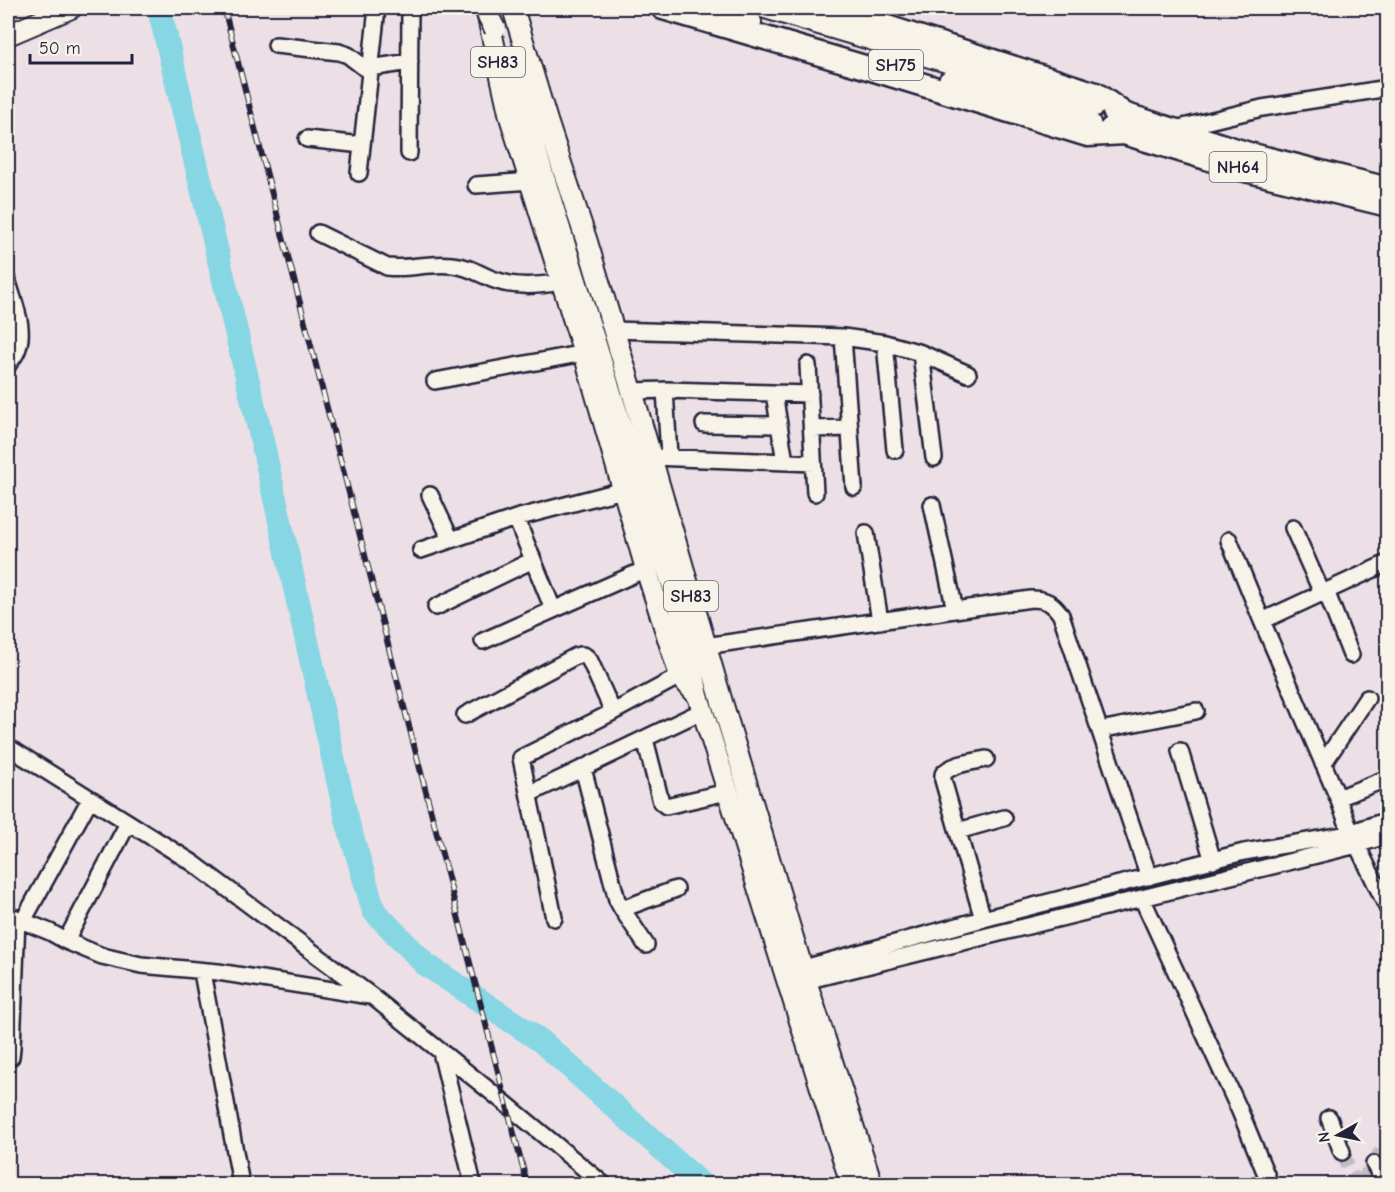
<svg xmlns="http://www.w3.org/2000/svg" width="1395" height="1192" font-family="'Comic Neue',sans-serif">
<style>
.lines{fill:none;stroke-linecap:round;stroke-linejoin:round}
.river{stroke:#86d6e3;stroke-width:24}
.minor-tunnel{stroke:#c4bac4;stroke-width:15;stroke-dasharray:15 8;stroke-linecap:butt}
.minor-casing{stroke:#22223b;stroke-width:20}
.major-casing{stroke:#22223b;stroke-width:24}
.highway-casing{stroke:#22223b;stroke-width:27}
.minor{stroke:#f7f3e8;stroke-width:15}
.major{stroke:#f7f3e8;stroke-width:20}
.highway{stroke:#f7f3e8;stroke-width:22}
.rail-casing{stroke:#22223b;stroke-width:6}
.rail{stroke:#f7f3e8;stroke-width:4;stroke-dasharray:11;stroke-linecap:butt}
.major-bridge-casing{stroke:#22223b;stroke-width:24;stroke-linecap:butt}
.major-bridge{stroke:#f7f3e8;stroke-width:20}
.labels{text-anchor:middle;stroke-width:5;stroke-linejoin:round;paint-order:stroke}
.shield{fill:#f7f3e8;stroke:#62616f;stroke-width:1.5}
.shield-label{font-size:18px;font-weight:bold;fill:#22223b}
</style>
<rect width="100%" height="100%" fill="#ece0e6"/>
<filter id="ink" filterUnits="userSpaceOnUse"><feTurbulence type="fractalNoise" baseFrequency=".0167" numOctaves="2"/><feDisplacementMap in="SourceGraphic" scale="12" xChannelSelector="R" yChannelSelector="G"/><feConvolveMatrix kernelMatrix="1 2 1 2 8 2 1 2 1" color-interpolation-filters="sRGB"/></filter>
<g filter="url(#ink)">
<g class="lines">
<path class="river" d="M 159,8 L 260,432 L 347,820 L 374,911 L 425,964 L 541,1041 L 701,1184"/>
<path class="minor-tunnel" d="M 1342,1152 L 1355,1184
M 1361,1184 L 1388,1141"/>
<defs>
<path id="minor" d="M 276,45 L 339,52 L 348,55 L 370,72
M 370,68 L 410,62
M 1175,129 L 1262,108 L 1388,88
M 307,139 L 362,145
M 409,153 L 410,8
M 359,173 L 377,8
M 476,185 L 531,181
M 318,233 L 387,267 C 408,270 430,262 452,265 C 467,266 478,273 492,279 C 514,288 538,286 561,282
M 8,282 C 14,304 27,330 16,353 C 14,357 10,361 8,365
M 613,330 L 843,337 L 885,343 L 921,353 L 968,374
M 843,337 L 854,487
M 885,343 L 895,450
M 921,353 L 934,458
M 808,365 L 815,493
M 435,381 L 584,353
M 665,390 L 669,456
M 632,391 L 665,390 L 810,394
M 774,393 L 785,462
M 704,424 L 779,425
M 812,429 L 850,428
M 651,457 L 813,463
M 430,495 L 451,540
M 932,505 L 955,610
M 516,518 L 553,609
M 1293,528 L 1322,593
M 866,533 L 880,621
M 1229,540 L 1262,621 L 1338,798 L 1351,833
M 421,550 L 516,518 L 623,490
M 1326,591 L 1351,655
M 436,607 L 533,560
M 1262,621 L 1385,564
M 483,641 L 646,569
M 705,646 L 1031,599 C 1046,599 1053,603 1061,615 L 1149,877
M 465,715 L 576,656 C 583,654 586,655 590,661 L 613,712
M 1100,730 L 1196,711
M 645,739 L 661,802 L 666,806 L 727,792
M 8,747 L 193,863 L 373,997 L 505,1103 L 603,1184
M 1180,751 L 1213,861
M 1323,764 L 1367,698
M 583,768 L 617,900 L 622,909 L 646,945
M 529,794 L 702,711
M 1338,798 L 1388,778
M 958,831 L 1004,818
M 1357,845 L 1388,909
M 1142,898 L 1239,1109 L 1270,1184
M 622,909 L 676,889
M 8,915 L 50,932 L 66,941 L 102,956 L 141,965 L 218,972 L 370,996
M 554,918 L 521,758 L 613,712 L 680,676
M 983,919 L 943,780 L 943,774 C 953,763 973,762 986,759
M 23,921 L 90,799
M 66,941 L 128,823
M 793,971 L 983,919 L 1244,852 L 1343,835 L 1388,820
M 202,972 L 241,1184
M 797,983 L 1353,846 L 1388,835
M 441,1052 L 473,1184
M 8,1058 L 11,1057 L 12,1048 L 17,918
M 1329,1118 L 1342,1152
M 1374,1164 L 1385,1184"/>
<path id="major" d="M 513,8 L 547,121 L 587,242 L 632,391 L 722,702 L 806,981 L 872,1184
M 702,8 L 751,22
M 765,8 L 1095,106
M 487,13 L 510,117 L 584,353 L 646,569 L 680,676 L 698,696 L 851,1184
M 8,35 L 71,8
M 514,81 L 656,538 L 678,600 L 698,696
M 949,81 L 1090,123"/>
<path id="highway" d="M 663,8 L 868,68 L 1088,135 L 1125,133
M 817,8 L 859,18 L 1096,94 L 1127,116
M 1114,111 L 1249,154 L 1376,186
M 1111,129 L 1249,171 L 1388,205"/>
</defs>
<use href="#minor" class="minor-casing"/>
<use href="#major" class="major-casing"/>
<use href="#highway" class="highway-casing"/>
<use href="#minor" class="minor"/>
<use href="#major" class="major"/>
<use href="#highway" class="highway"/>
<defs>
<path id="rail" d="M 224,8 L 527,1184"/>
</defs>
<use href="#rail" class="rail-casing"/>
<use href="#rail" class="rail"/>
<defs>
<path id="major-bridge" d="M 484,8 L 495,29"/>
</defs>
<use href="#major-bridge" class="major-bridge-casing"/>
<use href="#major-bridge" class="major-bridge"/>
</g>
</g>
<g class="labels">
<g class="shield">
<rect x="471" y="47" width="54" height="30" rx="4.5"/>
<rect x="869" y="50" width="54" height="30" rx="4.5"/>
<rect x="1209.5" y="152" width="57" height="30" rx="4.5"/>
<rect x="664" y="581" width="54" height="30" rx="4.5"/>
</g>
<g class="shield-label">
<text x="498" y="68">SH83</text>
<text x="896" y="71">SH75</text>
<text x="1238" y="173">NH64</text>
<text x="691" y="602">SH83</text>
</g>
</g>
<rect width="1395" height="1192" fill="none" stroke="#f7f3e8" stroke-width="30"/>
<rect x="15" y="15" width="1365" height="1162" fill="none" stroke="#22223b" stroke-width="2" filter="url(#ink)"/>
<g transform="translate(1338 1135) rotate(261)" stroke="#f7f3e8" stroke-width="4.5" paint-order="stroke">
<path d="M0-4.5L10 22L0 15L-10 22Z" fill="#22223b"/>
<text y="-9" font-size="16" font-weight="bold" text-anchor="middle" fill="#22223b">N</text>
</g>
<path d="M30 54v9h102v-9" fill="none" stroke="#22223b" stroke-width="3"/>
<text x="39" y="54" font-size="18" fill="#22223b" stroke="#f7f3e8" stroke-width="4.5" paint-order="stroke">50 m</text>
</svg>
